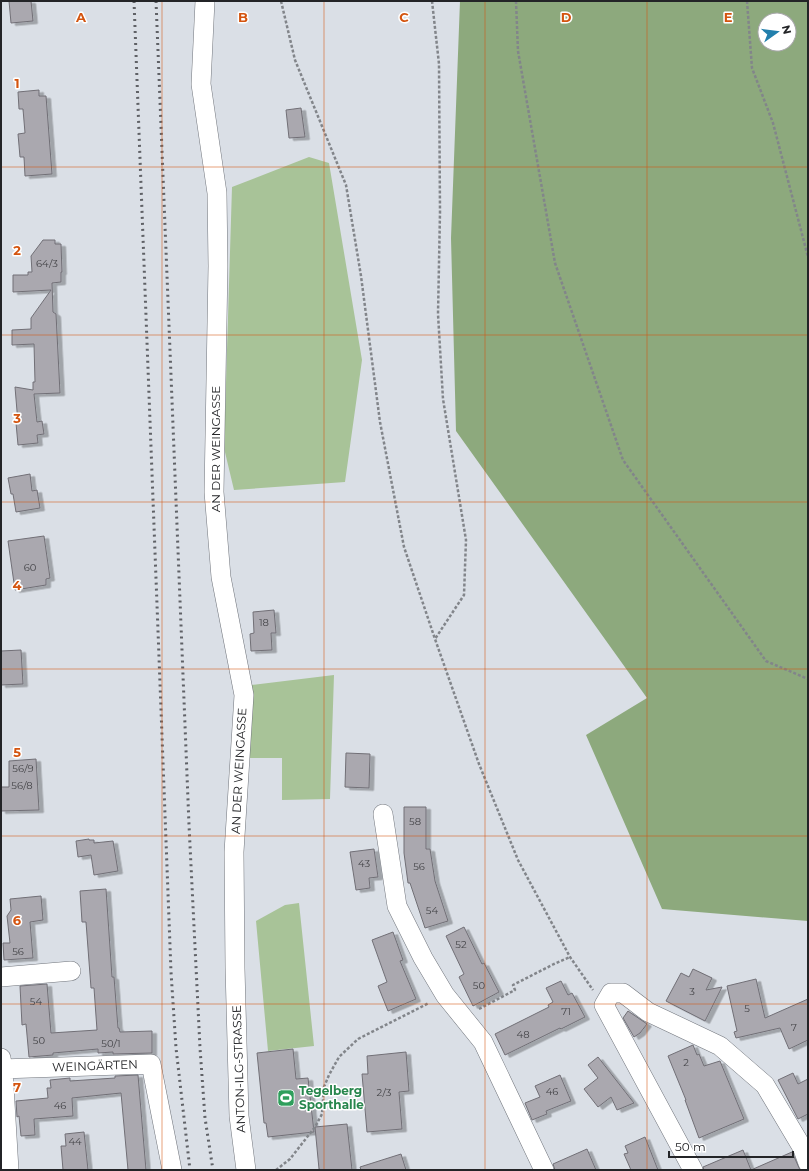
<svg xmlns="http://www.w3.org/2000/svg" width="809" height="1171" font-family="Montserrat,sans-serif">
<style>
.green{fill:#a8c398}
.forest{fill:#8da97d;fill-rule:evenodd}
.building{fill:#aaa8af;stroke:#716f76;filter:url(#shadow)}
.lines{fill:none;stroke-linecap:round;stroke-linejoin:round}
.minor-casing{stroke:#71757c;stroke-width:20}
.path{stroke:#82858a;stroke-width:2.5;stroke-dasharray:3 2;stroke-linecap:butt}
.minor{stroke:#fff;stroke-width:19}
.rail{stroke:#5f6166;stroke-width:3;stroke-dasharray:2 4;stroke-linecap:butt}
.grid{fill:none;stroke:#d4540f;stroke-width:1;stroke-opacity:0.55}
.labels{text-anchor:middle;stroke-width:3;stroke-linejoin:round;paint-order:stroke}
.number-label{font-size:10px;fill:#454549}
.street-label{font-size:12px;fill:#232427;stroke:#fff}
.leisure-label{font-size:12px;font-weight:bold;fill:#27864d;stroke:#fff;text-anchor:start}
.grid-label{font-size:13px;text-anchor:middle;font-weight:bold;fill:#d4540f;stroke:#fff;stroke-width:3;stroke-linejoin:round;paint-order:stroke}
</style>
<defs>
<filter id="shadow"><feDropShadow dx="4.5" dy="2.5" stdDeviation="0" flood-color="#0004"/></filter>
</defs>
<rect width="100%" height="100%" fill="#dadfe6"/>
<path class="green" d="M 309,157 L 329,163 L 362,360 L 345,482 L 234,490 L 224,448 L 232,187 Z
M 334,675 L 330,799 L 282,800 L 282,758 L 245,758 L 251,685 Z
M 299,903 L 314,1046 L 268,1051 L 256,921 L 285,905 Z"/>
<path class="forest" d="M 460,1 L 808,1 L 808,921 L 662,909 L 586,735 L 647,698 L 456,431 L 451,238 ZM 765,20 L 789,20 L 789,44 L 765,44 Z"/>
<path class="building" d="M 9,1 L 31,1 L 33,21 L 11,23 Z
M 39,90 L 39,96 L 46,96 L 52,174 L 25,176 L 24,157 L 20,157 L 18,134 L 25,133 L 23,109 L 19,109 L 18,92 Z
M 301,108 L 305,137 L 289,138 L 286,110 Z
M 43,240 L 55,240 L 55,244 L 61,244 L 62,272 L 61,272 L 61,282 L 52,283 L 53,312 L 56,314 L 60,393 L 34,394 L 37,422 L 42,421 L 44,434 L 37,435 L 38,443 L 18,445 L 16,423 L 18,423 L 15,387 L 33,390 L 33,382 L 35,382 L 34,344 L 12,345 L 12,330 L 31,329 L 31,318 L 51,290 L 13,292 L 13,275 L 28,275 L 28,272 L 32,272 L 31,256 Z
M 30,474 L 32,491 L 37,490 L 40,508 L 16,512 L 13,494 L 11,494 L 8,478 Z
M 44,536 L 50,578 L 46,579 L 46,585 L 15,590 L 8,541 Z
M 274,610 L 276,633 L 271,633 L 272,650 L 251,651 L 250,634 L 254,633 L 253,612 Z
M 21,650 L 23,684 L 1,685 L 1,651 Z
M 346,753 L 370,754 L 369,788 L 345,787 Z
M 36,759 L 39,810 L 1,811 L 1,787 L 9,787 L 9,761 Z
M 404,807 L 426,807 L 426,849 L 430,849 L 435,881 L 448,921 L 425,928 L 410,883 L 408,883 L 404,853 Z
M 89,839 L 89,840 L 94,840 L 94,843 L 113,841 L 118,871 L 94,875 L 91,855 L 78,857 L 76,841 Z
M 374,849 L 378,877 L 369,878 L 370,888 L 356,890 L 350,852 Z
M 106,889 L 112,977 L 114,977 L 118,1028 L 119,1028 L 120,1032 L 152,1031 L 152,1053 L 113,1054 L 113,1052 L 98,1053 L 98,1049 L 53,1053 L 53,1055 L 29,1057 L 26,1024 L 22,1025 L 20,986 L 47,984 L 51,1033 L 97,1030 L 94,988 L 91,988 L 86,922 L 82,922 L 80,891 Z
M 41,896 L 43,920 L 30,922 L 33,958 L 4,960 L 3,943 L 10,943 L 7,916 L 11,910 L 10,899 Z
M 464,927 L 482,964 L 484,963 L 499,992 L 473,1006 L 459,977 L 464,974 L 446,936 Z
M 393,932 L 403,960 L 400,961 L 416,999 L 388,1011 L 378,986 L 387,982 L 372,940 Z
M 693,969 L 712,978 L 706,990 L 722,987 L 705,1021 L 666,1001 L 681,973 L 689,977 Z
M 756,979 L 765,1018 L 808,999 L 808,1040 L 789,1049 L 780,1028 L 736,1038 L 734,1032 L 737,1031 L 727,986 Z
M 561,981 L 568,995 L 572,993 L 585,1017 L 561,1029 L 560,1028 L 505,1055 L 495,1034 L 549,1007 L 548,1005 L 553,1002 L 546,988 Z
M 628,1011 L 647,1024 L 640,1033 L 634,1037 L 623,1018 Z
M 693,1045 L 697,1055 L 699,1054 L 704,1066 L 720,1061 L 744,1119 L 699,1138 L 685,1100 L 686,1100 L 668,1056 Z
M 293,1049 L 296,1079 L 308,1078 L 314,1132 L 268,1137 L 266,1123 L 264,1123 L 257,1053 Z
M 406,1052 L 409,1091 L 399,1092 L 402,1129 L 367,1132 L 362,1074 L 368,1074 L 367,1056 Z
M 598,1057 L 634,1103 L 617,1110 L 611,1097 L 598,1107 L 584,1089 L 598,1078 L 588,1065 Z
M 793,1073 L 798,1084 L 808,1079 L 808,1114 L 798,1119 L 778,1080 Z
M 138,1075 L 146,1170 L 128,1170 L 121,1093 L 72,1098 L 73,1116 L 34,1119 L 35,1135 L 21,1136 L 19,1116 L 17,1117 L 16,1101 L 48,1098 L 47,1088 L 51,1088 L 50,1080 L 70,1078 L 70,1081 L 115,1078 L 115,1076 Z
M 560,1075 L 571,1101 L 546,1111 L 547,1114 L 532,1120 L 525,1103 L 540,1097 L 535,1086 Z
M 347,1124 L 352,1170 L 321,1170 L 319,1169 L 315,1127 Z
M 84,1132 L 88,1170 L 63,1170 L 61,1146 L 66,1146 L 65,1134 Z
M 645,1137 L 658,1170 L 631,1170 L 624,1154 L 628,1153 L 625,1146 Z
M 587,1149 L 596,1170 L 555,1170 L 553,1164 Z
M 743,1150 L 751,1170 L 792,1152 L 800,1170 L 704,1170 L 703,1167 Z
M 401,1154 L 406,1170 L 361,1170 L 360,1167 Z"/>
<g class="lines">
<defs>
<path id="minor" d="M 205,1 L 201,84 L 217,193 L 218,266 L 214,492 L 221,577 L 244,695 L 234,852 L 235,968 L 239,1116 L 246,1170
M 383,814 L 397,906 L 423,958 L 445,995 L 483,1042 L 544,1170
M 1,977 L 71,971
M 1,1058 L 3,1069 L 9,1170
M 1,1069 L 151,1064 L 172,1170
M 693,1170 L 604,1005 L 611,993 L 623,993 L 648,1012 L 720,1046 L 765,1085 L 803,1149 L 808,1163"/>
</defs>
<use href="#minor" class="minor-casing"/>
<path class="path" d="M 281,1 L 295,60 L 346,185 L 361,276 L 380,422 L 404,547 L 435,639 L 479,764 L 518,860 L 570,957 L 593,990
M 432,1 L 439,64 L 440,212 L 438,314 L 443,399 L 466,540 L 464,595 L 435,639
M 516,1 L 518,51 L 555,263 L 623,460 L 766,661 L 808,679
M 747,1 L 752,68 L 773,123 L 808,257
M 479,1009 L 515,990 L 513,985 L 554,964 L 570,957
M 276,1170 L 290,1159 L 315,1127 L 322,1114 L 324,1087 L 329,1075 L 339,1057 L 358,1039 L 429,1003"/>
<use href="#minor" class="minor"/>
<path class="rail" d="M 134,1 L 171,972 L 176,1048 L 190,1170
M 156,1 L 189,825 L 200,1048 L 205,1118 L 213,1170"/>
</g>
<path class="grid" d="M 162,1 L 162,1170M 324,1 L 324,1170M 485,1 L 485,1170M 647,1 L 647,1170M 1,167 L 808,167M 1,335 L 808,335M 1,502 L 808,502M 1,669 L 808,669M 1,836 L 808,836M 1,1004 L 808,1004"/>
<defs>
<symbol id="stadium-square" viewBox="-11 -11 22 22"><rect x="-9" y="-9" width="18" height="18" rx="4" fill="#2e9e5b" stroke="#fff"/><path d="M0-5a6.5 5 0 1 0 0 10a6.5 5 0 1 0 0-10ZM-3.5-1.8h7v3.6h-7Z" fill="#fff"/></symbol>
</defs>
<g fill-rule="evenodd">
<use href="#stadium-square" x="276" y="1088" width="20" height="20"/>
</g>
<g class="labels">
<g class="number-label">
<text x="47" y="267">64/3</text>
<text x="30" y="571">60</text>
<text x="264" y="626">18</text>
<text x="23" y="772">56/9</text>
<text x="22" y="789">56/8</text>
<text x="415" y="825">58</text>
<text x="364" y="867">43</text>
<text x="419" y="870">56</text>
<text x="432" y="914">54</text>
<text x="461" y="948">52</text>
<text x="18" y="955">56</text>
<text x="479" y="989">50</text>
<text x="692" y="995">3</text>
<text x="36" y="1005">54</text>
<text x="747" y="1012">5</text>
<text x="566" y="1015">71</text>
<text x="794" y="1031">7</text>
<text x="523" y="1038">48</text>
<text x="39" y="1044">50</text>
<text x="111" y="1047">50/1</text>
<text x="686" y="1066">2</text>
<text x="552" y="1095">46</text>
<text x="384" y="1096">2/3</text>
<text x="60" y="1109">46</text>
<text x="75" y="1145">44</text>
</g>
<g class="street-label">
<text transform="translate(216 449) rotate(-90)" y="4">AN DER WEINGASSE</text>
<text transform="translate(239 771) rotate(-87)" y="4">AN DER WEINGASSE</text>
<text transform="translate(95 1066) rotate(-2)" y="4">WEINGÄRTEN</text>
<text transform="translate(239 1069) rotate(-92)" y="4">ANTON-ILG-STRASSE</text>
</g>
<g class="leisure-label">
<text x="299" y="1095">Tegelberg<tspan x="299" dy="14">Sporthalle</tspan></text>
</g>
</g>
<g class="grid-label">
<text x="81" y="22">A</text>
<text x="243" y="22">B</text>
<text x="404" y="22">C</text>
<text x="566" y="22">D</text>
<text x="728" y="22">E</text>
<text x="17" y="88">1</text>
<text x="17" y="255">2</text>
<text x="17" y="423">3</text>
<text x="17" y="590">4</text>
<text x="17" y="757">5</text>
<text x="17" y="925">6</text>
<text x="17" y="1092">7</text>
</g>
<rect width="809" height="1171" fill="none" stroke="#232427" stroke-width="4"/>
<g transform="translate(777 32) rotate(76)"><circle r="19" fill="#ffffff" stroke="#a7a7a9"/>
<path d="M0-3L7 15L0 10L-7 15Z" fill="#227fac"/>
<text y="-6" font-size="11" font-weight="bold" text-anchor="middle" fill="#232427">N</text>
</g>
<path d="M669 1151v6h124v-6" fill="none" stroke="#232427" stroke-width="2"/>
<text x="675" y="1151" font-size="12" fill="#232427" stroke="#ffffff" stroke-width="3" paint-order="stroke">50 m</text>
</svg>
